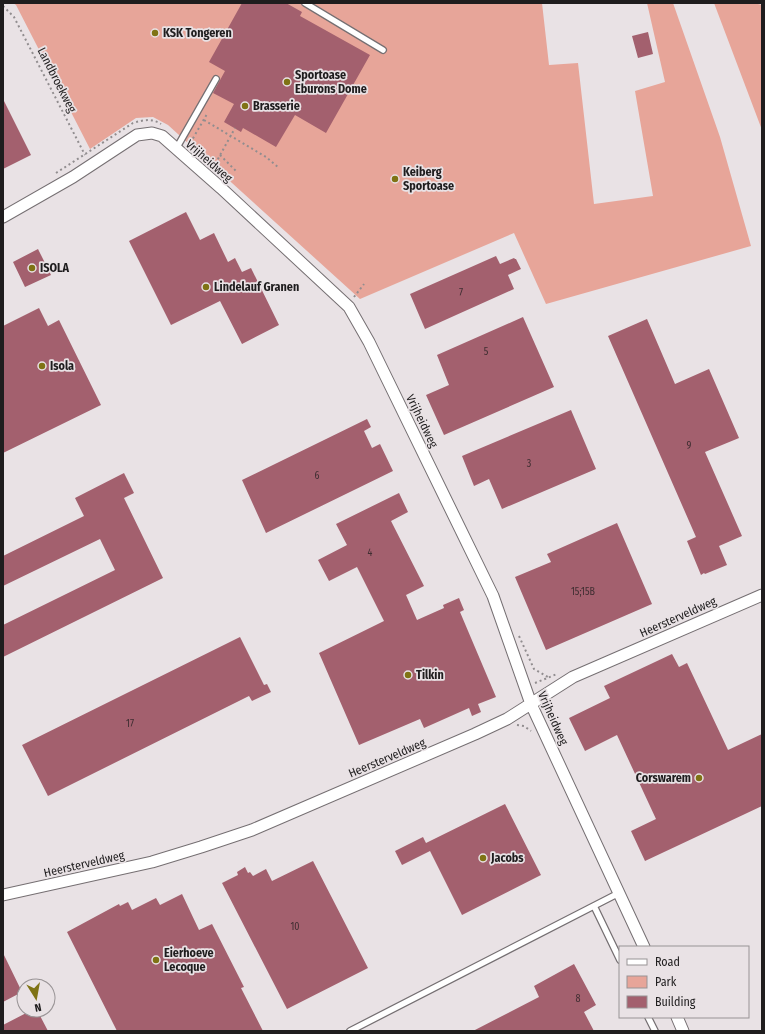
<svg xmlns="http://www.w3.org/2000/svg" width="765" height="1034" font-family="'Fira Sans Condensed',sans-serif">
<style>
.green{fill:#e7a599}
.building{fill:#a3606e}
.lines{fill:none;stroke-linecap:round;stroke-linejoin:round}
.lane-casing{stroke:#756f72;stroke-width:8}
.street-casing{stroke:#756f72;stroke-width:13}
.path{stroke:#918d8f;stroke-width:2;stroke-dasharray:2 3;stroke-linecap:butt}
.lane{stroke:#fff;stroke-width:5.5}
.street{stroke:#fff;stroke-width:11}
.poi-dot{fill:#7f7315;stroke:#e9e2e5;stroke-width:1.5}
.labels{text-anchor:middle;stroke-width:3.5;stroke-linejoin:round;paint-order:stroke}
.number-label{font-size:10px;fill:#402e32}
.poi-label{font-size:12px;font-weight:bold;fill:#1f1d1e;stroke:#e9e2e5;text-anchor:start}
.street-label{font-size:12px;fill:#1f1d1e;stroke:#e9e2e5}
</style>
<rect width="100%" height="100%" fill="#e9e2e5"/>
<path class="green" d="M 13,3 L 542,3 L 549,65 L 578,63 L 594,204 L 653,196 L 635,91 L 665,82 L 647,3 L 673,3 L 720,137 L 751,246 L 546,304 L 514,233 L 360,299 L 168,125 L 153,117 L 136,118 L 90,149 L 16,5 Z
M 714,3 L 754,3 L 762,5 L 762,130 Z"/>
<path class="building" d="M 242,3 L 286,3 L 302,12 L 300,16 L 370,55 L 326,133 L 295,115 L 276,147 L 243,128 L 241,132 L 224,122 L 234,104 L 213,93 L 225,71 L 209,62 Z
M 648,32 L 653,54 L 638,58 L 632,36 Z
M 3,99 L 31,155 L 3,169 Z
M 186,212 L 200,240 L 214,233 L 228,262 L 235,258 L 242,272 L 251,268 L 279,325 L 242,344 L 220,301 L 171,325 L 129,241 Z
M 38,249 L 51,275 L 25,287 L 13,262 Z
M 496,256 L 500,264 L 514,258 L 515,259 L 516,259 L 521,269 L 508,275 L 514,289 L 425,329 L 410,294 Z
M 39,308 L 48,326 L 59,320 L 101,405 L 3,453 L 3,326 Z
M 523,317 L 554,387 L 444,435 L 426,395 L 449,385 L 437,355 Z
M 647,319 L 675,384 L 709,369 L 739,438 L 705,452 L 742,536 L 719,546 L 727,565 L 705,574 L 704,573 L 701,575 L 687,541 L 696,537 L 608,336 Z
M 571,410 L 596,469 L 502,509 L 489,479 L 474,486 L 462,456 Z
M 367,419 L 371,427 L 364,431 L 372,448 L 380,444 L 393,471 L 266,533 L 242,480 Z
M 124,473 L 134,493 L 124,498 L 163,578 L 3,657 L 3,625 L 115,570 L 100,539 L 3,586 L 3,556 L 84,516 L 75,498 Z
M 399,493 L 408,512 L 391,521 L 424,586 L 406,595 L 417,620 L 444,608 L 443,605 L 459,598 L 464,610 L 460,612 L 496,697 L 478,704 L 481,712 L 472,716 L 469,708 L 424,728 L 420,719 L 359,745 L 319,653 L 384,621 L 357,567 L 329,581 L 318,560 L 347,545 L 336,524 Z
M 617,523 L 652,604 L 546,650 L 515,577 L 551,562 L 547,554 Z
M 240,637 L 264,685 L 267,684 L 271,692 L 252,701 L 249,696 L 48,796 L 22,745 Z
M 672,654 L 679,667 L 687,663 L 728,750 L 762,734 L 762,806 L 645,861 L 631,831 L 656,819 L 617,735 L 585,751 L 569,718 L 610,698 L 604,686 Z
M 505,804 L 541,875 L 462,915 L 430,851 L 402,865 L 395,851 L 423,837 L 426,843 Z
M 313,861 L 368,968 L 287,1009 L 222,883 L 238,875 L 237,872 L 245,867 L 248,873 L 250,872 L 253,876 L 266,869 L 272,881 Z
M 182,894 L 199,930 L 212,924 L 244,987 L 241,988 L 263,1031 L 117,1031 L 67,932 L 119,904 L 120,906 L 128,902 L 132,910 L 156,898 L 160,905 Z
M 3,953 L 22,992 L 3,1002 Z
M 574,964 L 596,1005 L 584,1012 L 594,1031 L 473,1031 L 539,997 L 534,986 Z
M 32,1010 L 37,1010 L 48,1031 L 3,1031 L 3,1025 Z"/>
<g class="lines">
<defs>
<path id="lane" d="M 305,3 L 383,50
M 176,149 L 216,79
M 594,906 L 620,960
M 648,1017 L 655,1031
M 350,1031 L 619,893"/>
<path id="street" d="M 3,217 L 73,177 L 137,135 L 152,133 L 162,136 L 221,188 L 349,307 L 369,342 L 493,596 L 531,704 L 644,947
M 3,895 L 152,862 L 201,847 L 252,830 L 475,734 L 507,719 L 573,677 L 762,595
M 677,1017 L 683,1031"/>
</defs>
<use href="#lane" class="lane-casing"/>
<use href="#street" class="street-casing"/>
<path class="path" d="M 3,6 L 14,17 L 85,155
M 204,120 L 266,157 L 279,168
M 189,139 L 192,140 L 207,114 L 206,113
M 220,155 L 237,172
M 213,168 L 235,128
M 56,173 L 133,123 C 143,120 152,118 161,124
M 354,297 L 364,284
M 519,636 L 534,669 L 548,677
M 535,683 L 557,674
M 517,725 L 524,726 L 531,731"/>
<use href="#lane" class="lane"/>
<use href="#street" class="street"/>
</g>
<g class="poi-dot">
<circle cx="155" cy="33" r="4"/>
<circle cx="287" cy="82" r="4"/>
<circle cx="245" cy="106" r="4"/>
<circle cx="395" cy="179" r="4"/>
<circle cx="32" cy="268" r="4"/>
<circle cx="206" cy="287" r="4"/>
<circle cx="42" cy="366" r="4"/>
<circle cx="408" cy="675" r="4"/>
<circle cx="699" cy="778" r="4"/>
<circle cx="483" cy="858" r="4"/>
<circle cx="156" cy="960" r="4"/>
</g>
<g class="labels">
<g class="number-label">
<text x="461" y="296">7</text>
<text x="486" y="355">5</text>
<text x="689" y="449">9</text>
<text x="529" y="467">3</text>
<text x="317" y="479">6</text>
<text x="370" y="556">4</text>
<text x="583" y="595">15;15B</text>
<text x="130" y="727">17</text>
<text x="295" y="930">10</text>
<text x="578" y="1002">8</text>
</g>
<g class="poi-label">
<text x="163" y="37">KSK Tongeren</text>
<text x="295" y="79">Sportoase<tspan x="295" dy="14">Eburons Dome</tspan></text>
<text x="253" y="110">Brasserie</text>
<text x="403" y="176">Keiberg<tspan x="403" dy="14">Sportoase</tspan></text>
<text x="40" y="272">ISOLA</text>
<text x="214" y="291">Lindelauf Granen</text>
<text x="50" y="370">Isola</text>
<text x="416" y="679">Tilkin</text>
<text x="691" y="782" text-anchor="end">Corswarem</text>
<text x="491" y="862">Jacobs</text>
<text x="164" y="957">Eierhoeve<tspan x="164" dy="14">Lecoque</tspan></text>
</g>
<g class="street-label">
<text transform="translate(57 80) rotate(63)" y="4">Landbroekweg</text>
<text transform="translate(209 161) rotate(41)" y="4">Vrijheidweg</text>
<text transform="translate(422 421) rotate(64)" y="4">Vrijheidweg</text>
<text transform="translate(678 617) rotate(-24)" y="4">Heersterveldweg</text>
<text transform="translate(553 718) rotate(66)" y="4">Vrijheidweg</text>
<text transform="translate(387 758) rotate(-23)" y="4">Heersterveldweg</text>
<text transform="translate(84 864) rotate(-13)" y="4">Heersterveldweg</text>
</g>
</g>
<rect width="765" height="1034" fill="none" stroke="#1f1d1e" stroke-width="8"/>
<rect x="619" y="946" width="130" height="72" fill="#e9e2e5" stroke="#989395"/>
<rect x="627" y="959" width="20" height="6" fill="#ffffff" stroke="#989395"/>
<text x="655" y="966" font-size="12" fill="#1f1d1e">Road</text>
<rect x="627" y="976" width="20" height="12" fill="#e7a599" stroke="#989395"/>
<text x="655" y="986" font-size="12" fill="#1f1d1e">Park</text>
<rect x="627" y="996" width="20" height="12" fill="#a3606e" stroke="#989395"/>
<text x="655" y="1006" font-size="12" fill="#1f1d1e">Building</text>
<g transform="translate(36 998) rotate(169)"><circle r="19" fill="#e9e2e5" stroke="#989395"/>
<path d="M0-3L7 15L0 10L-7 15Z" fill="#7f7315"/>
<text y="-6" font-size="11" font-weight="bold" text-anchor="middle" fill="#1f1d1e">N</text>
</g>
</svg>
